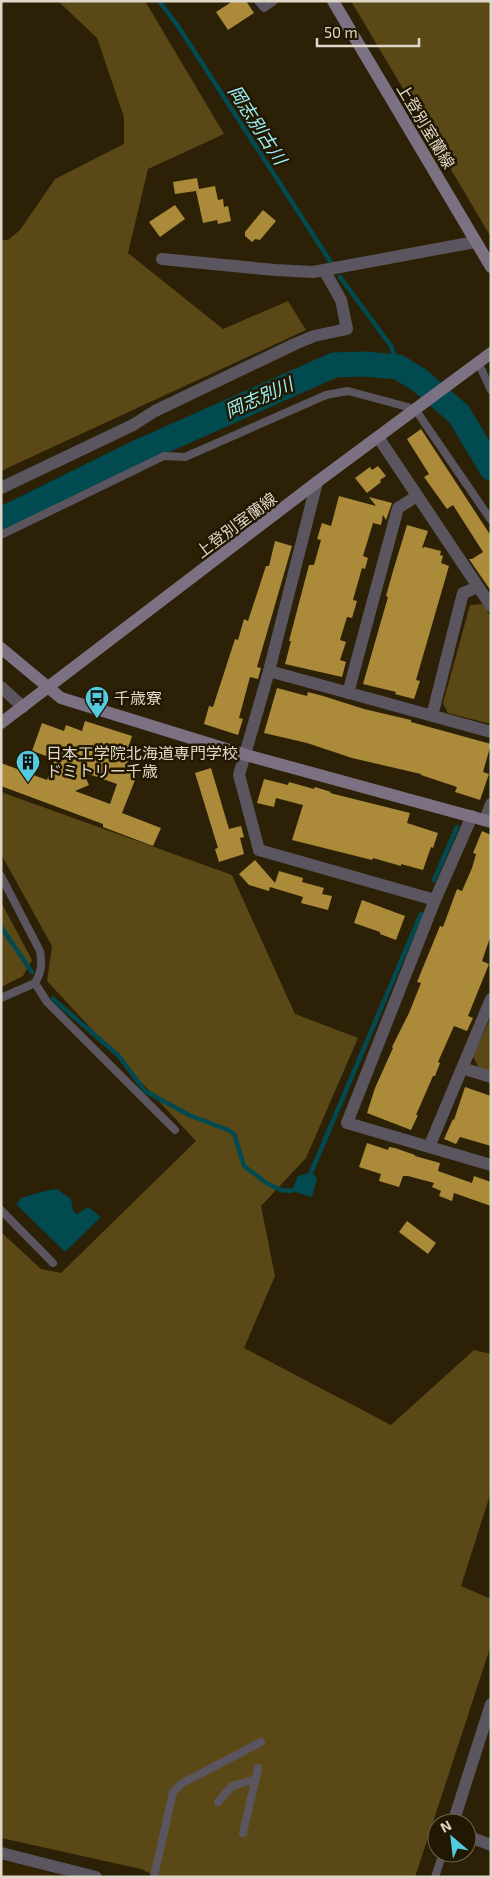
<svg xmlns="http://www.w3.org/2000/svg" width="492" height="1878" font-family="'Exo 2','Noto Sans JP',sans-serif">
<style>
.built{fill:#332502}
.green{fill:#5b4817}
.water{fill:#004a50}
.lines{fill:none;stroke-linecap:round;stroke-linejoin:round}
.stream{stroke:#004a50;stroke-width:4.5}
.river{stroke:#004a50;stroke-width:25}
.building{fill:#ab8b3a;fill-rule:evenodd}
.lane{stroke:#5b5560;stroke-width:8}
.street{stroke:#5b5560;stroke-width:12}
.secondary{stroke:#7b7183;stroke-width:12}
.labels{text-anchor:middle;stroke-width:5;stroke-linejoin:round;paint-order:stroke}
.street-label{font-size:16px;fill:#dfd8c9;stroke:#221700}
.poi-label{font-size:16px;fill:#dfd8c9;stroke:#221700;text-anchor:start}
.water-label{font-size:18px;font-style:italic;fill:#9beff7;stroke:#221700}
</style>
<rect width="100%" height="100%" fill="#2c2106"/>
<path class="built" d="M 1,1861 L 64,1877 L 1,1877 Z"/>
<path class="green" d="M 58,1 L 145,1 L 224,134 L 148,169 L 128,253 L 223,329 L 288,301 L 306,330 L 1,471 L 1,240 L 8,240 L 20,230 L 55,179 L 124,144 L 124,117 L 97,38 Z
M 351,1 L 491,1 L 491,237 Z
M 483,604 L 491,617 L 491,724 L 448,713 L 443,703 L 470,605 Z
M 1,792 L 232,875 L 295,1014 L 358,1038 L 306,1158 L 261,1206 L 275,1276 L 244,1348 L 391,1425 L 474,1350 L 491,1354 L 491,1492 L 461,1586 L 491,1599 L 491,1645 L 415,1877 L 157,1877 L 141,1869 L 1,1838 L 1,1232 L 41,1269 L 61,1273 L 196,1141 L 47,981 L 52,946 L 1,854 Z
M 1,902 L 32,960 L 23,976 L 1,987 Z
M 491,1017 L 491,1071 L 479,1068 L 473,1056 Z"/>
<path class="water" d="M 308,1173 L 315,1175 L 317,1179 L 312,1197 L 292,1191 L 298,1176 Z
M 57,1189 L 71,1199 L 73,1211 L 77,1214 L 88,1207 L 101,1217 L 65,1252 L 16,1204 L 21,1198 C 33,1195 44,1190 57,1189 Z"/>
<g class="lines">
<path class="stream" d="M 159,1 L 178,26 L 332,264
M 340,277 L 391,346 L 398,367
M 434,880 L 457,827
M 1,927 L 32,972
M 53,999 L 118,1055 L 145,1091 L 189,1115 L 228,1130 L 234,1134 L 244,1166 L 268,1184 L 281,1190 L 292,1191
M 310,1175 L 421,914"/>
<path class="river" d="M 1,520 L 132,455 L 334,365 L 364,364 L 398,367 L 418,379 L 459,414 L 491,468"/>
</g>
<path class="building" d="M 233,1 L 246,1 L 254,13 L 228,30 L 216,12 Z
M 197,178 L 199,189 L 215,186 L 218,200 L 223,199 L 224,207 L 228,206 L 231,221 L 218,224 L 217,220 L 203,223 L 196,191 L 175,194 L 173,182 Z
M 175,205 L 185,219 L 160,237 L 149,222 Z
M 263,210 L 276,221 L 260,240 L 255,239 L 252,242 L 245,236 L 245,232 Z
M 421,429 L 491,536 L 491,591 L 469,559 L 472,559 L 483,552 L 453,505 L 447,509 L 424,477 L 429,474 L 407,439 Z
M 378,466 L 386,476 L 380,480 L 381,482 L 367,493 L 355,478 L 370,467 L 372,470 Z
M 339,496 L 376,506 L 369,497 L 392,503 L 386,520 L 383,515 L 381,525 L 373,523 L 363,556 L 368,558 L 365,569 L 362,568 L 353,600 L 357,601 L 352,618 L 347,617 L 340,640 L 346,642 L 340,660 L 346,662 L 342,677 L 285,664 L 291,641 L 289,641 L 309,565 L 314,565 L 321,540 L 317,539 L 322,523 L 331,526 Z
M 407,525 L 428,531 L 422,548 L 425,547 L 441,551 L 440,555 L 443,556 L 441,563 L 449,566 L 416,680 L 420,681 L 414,699 L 395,694 L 396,692 L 363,684 L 388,597 L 386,596 L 393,571 Z
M 275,541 L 292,546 L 257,667 L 261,668 L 258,679 L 250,677 L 239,718 L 243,719 L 238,735 L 204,724 L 209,706 L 213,707 L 235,639 L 238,640 L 244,619 L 248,621 L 266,566 L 269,566 Z
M 277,688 L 307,696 L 308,692 L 323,696 L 364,709 L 411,720 L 411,722 L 491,744 L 483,772 L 489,774 L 480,800 L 455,792 L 457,787 L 421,775 L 421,774 L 352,758 L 307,743 L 264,733 Z
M 85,721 L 132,736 L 127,752 L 131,754 L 124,770 L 137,775 L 122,813 L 161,828 L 153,846 L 103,827 L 103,824 L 1,786 L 1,763 L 47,780 L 55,759 L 32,751 L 42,723 L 64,731 L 66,725 L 82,731 ZM 83,772 L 117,784 L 110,804 L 75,791 L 89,785 Z
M 211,768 L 229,829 L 241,826 L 244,837 L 240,838 L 244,854 L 219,862 L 215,849 L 218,848 L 195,773 Z
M 264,779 L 288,785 L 289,782 L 314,789 L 315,787 L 331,792 L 330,793 L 410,813 L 407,823 L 438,833 L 433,848 L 431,847 L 423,870 L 401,864 L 401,866 L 373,858 L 372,860 L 292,840 L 303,805 L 276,798 L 274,807 L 257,803 Z
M 482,831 L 491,835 L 491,935 L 482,961 L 489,964 L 468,1016 L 473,1018 L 467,1031 L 454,1026 L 438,1062 L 440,1063 L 435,1076 L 433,1076 L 416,1115 L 418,1115 L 411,1130 L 367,1113 L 375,1088 L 393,1048 L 392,1047 L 409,1013 L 421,983 L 417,982 L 440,926 L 443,927 L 457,889 L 462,891 L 472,868 L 476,854 L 473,853 Z
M 255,860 L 275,883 L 279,871 L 303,878 L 302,882 L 324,888 L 322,894 L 332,896 L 328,910 L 301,903 L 303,897 L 270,887 L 269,891 L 249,885 L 239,874 Z
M 362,900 L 405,916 L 396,940 L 380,934 L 380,932 L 354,923 Z
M 465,1087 L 491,1096 L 491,1146 L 460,1137 L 456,1144 L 444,1139 L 453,1119 L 454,1120 Z
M 367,1143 L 388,1150 L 389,1147 L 395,1148 L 415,1155 L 415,1156 L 440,1163 L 438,1171 L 472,1183 L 474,1176 L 491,1182 L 491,1206 L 454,1193 L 452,1201 L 439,1196 L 441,1191 L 432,1187 L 434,1183 L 408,1176 L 403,1176 L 399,1187 L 379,1181 L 381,1174 L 359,1167 Z
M 407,1221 L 436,1243 L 428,1254 L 399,1232 Z"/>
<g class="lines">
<path class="lane" d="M 258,1 L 264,8 L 274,1
M 478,362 L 491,390
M 1,535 L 164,456 L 185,457 L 326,395 L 348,391 L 415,409 L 491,520
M 1,876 L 40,951 C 42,964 42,971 35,983 L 47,1002 L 175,1130
M 1,998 L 35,983
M 1,1210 L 53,1263
M 218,1802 L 232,1786 L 256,1779
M 243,1833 L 258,1768
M 154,1877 L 173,1792 L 181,1784 L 261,1742
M 435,1877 L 443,1853"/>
<path class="street" d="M 162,259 L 275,270 L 313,272 L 475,242
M 378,437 L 491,606
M 317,482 L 269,671 L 239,775 L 259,850 L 435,900
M 1,488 L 133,425 L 155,411 L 295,344 L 314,336 L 347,329 L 341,300 L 324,270
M 269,671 L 491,732
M 1,687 L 23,707
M 348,693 L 398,508 L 417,496
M 432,716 L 463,593 L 478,587
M 472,816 L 435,900 L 347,1123 L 491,1165
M 485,820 L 491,804
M 462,1068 L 491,1077
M 429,1147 L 491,999
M 453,1823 L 491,1704
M 467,1836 L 491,1845
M 1,1853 L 96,1877"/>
<path class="secondary" d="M 333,1 L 491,267
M 1,648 L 61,698 L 246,755 L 491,822
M 1,723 L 317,482 L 491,353"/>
</g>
<defs>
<symbol id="bus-pin" viewBox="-11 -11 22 30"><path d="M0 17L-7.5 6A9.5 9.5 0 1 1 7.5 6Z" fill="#54cade" stroke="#221700"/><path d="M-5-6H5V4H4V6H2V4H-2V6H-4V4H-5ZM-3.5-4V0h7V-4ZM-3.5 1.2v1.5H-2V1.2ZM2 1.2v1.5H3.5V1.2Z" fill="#111"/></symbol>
<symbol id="building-pin" viewBox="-11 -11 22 30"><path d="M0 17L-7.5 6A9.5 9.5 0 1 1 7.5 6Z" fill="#54cade" stroke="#221700"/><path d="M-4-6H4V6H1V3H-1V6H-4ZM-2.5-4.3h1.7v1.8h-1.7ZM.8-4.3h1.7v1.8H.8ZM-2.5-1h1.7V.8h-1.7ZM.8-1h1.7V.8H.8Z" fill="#111"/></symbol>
</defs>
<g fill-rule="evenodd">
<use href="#bus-pin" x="83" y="684" width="28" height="38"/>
<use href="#building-pin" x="14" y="748" width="28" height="38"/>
</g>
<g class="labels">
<g class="street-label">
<text transform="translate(426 126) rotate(59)" y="6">上登別室蘭線</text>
<text transform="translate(236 525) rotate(-37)" y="6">上登別室蘭線</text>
</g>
<g class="poi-label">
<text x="114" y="704">千歳寮</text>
<text x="46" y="759">日本工学院北海道専門学校<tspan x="46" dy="18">ドミトリー千歳</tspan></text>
</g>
<g class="water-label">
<text transform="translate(257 125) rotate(57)" y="6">岡志別古川</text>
<text transform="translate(259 398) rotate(-24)" y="6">岡志別川</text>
</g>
</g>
<rect width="492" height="1878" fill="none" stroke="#dfd8c9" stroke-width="5"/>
<g transform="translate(452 1838) rotate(332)"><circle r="24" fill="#221700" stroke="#6e6450"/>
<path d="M0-4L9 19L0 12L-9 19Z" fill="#54cade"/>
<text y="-8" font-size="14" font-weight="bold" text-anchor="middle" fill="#dfd8c9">N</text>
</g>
<path d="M317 38v8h102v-8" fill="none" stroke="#dfd8c9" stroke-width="2.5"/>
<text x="324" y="38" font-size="15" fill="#dfd8c9" stroke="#221700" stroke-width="4" paint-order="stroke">50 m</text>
</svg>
